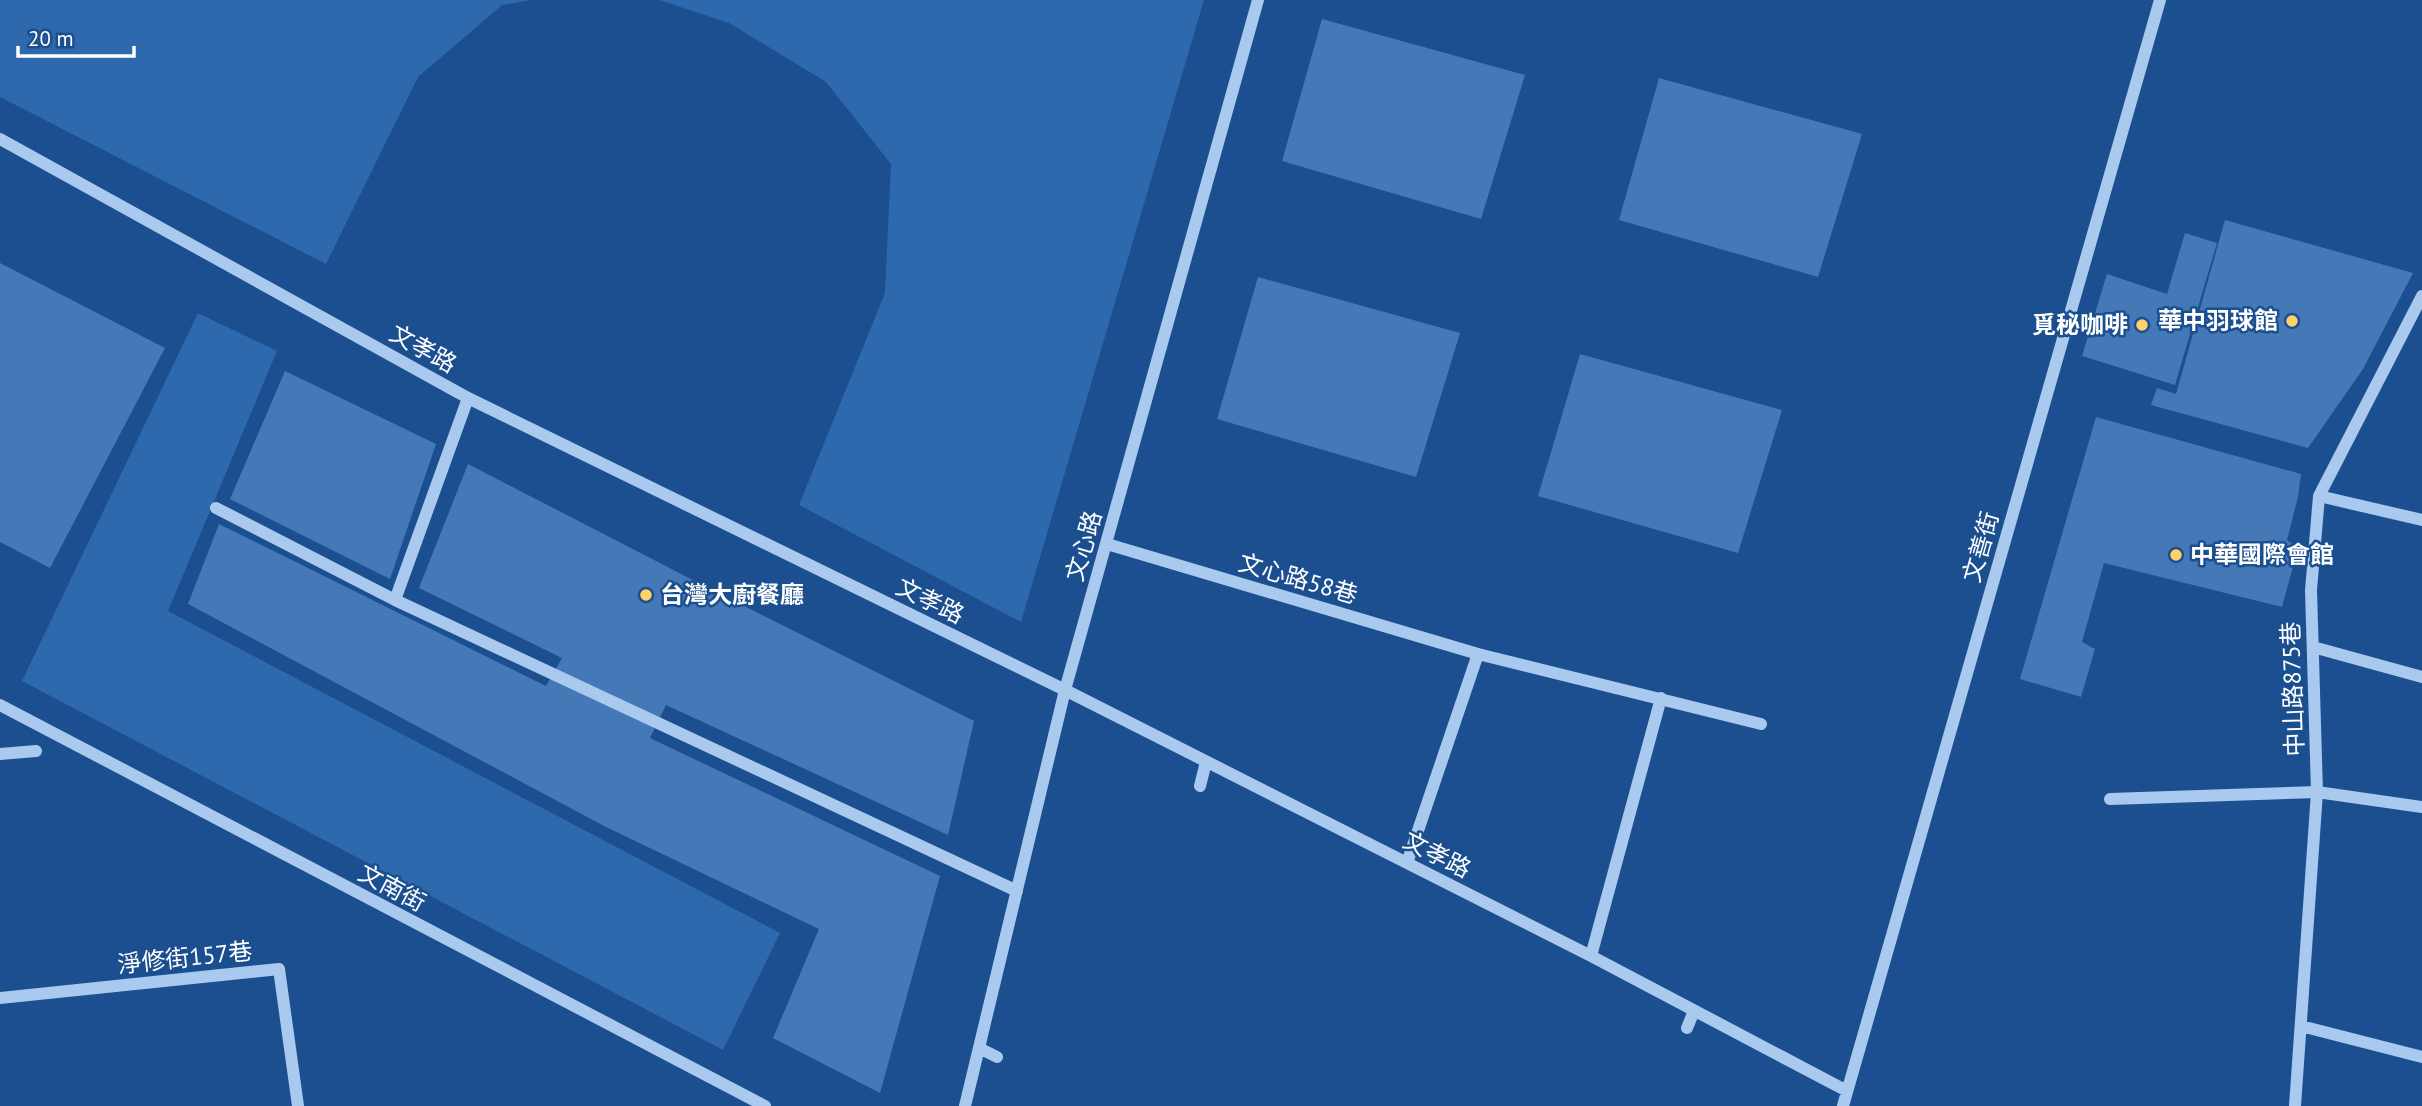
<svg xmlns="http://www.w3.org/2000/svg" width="2422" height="1106" font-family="'PT Sans','Noto Sans TC',sans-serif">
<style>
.green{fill:#2e69ad}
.building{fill:#4478b7}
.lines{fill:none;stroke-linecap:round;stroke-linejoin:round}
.minor{stroke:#a9c9ee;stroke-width:12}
.poi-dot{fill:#ffd166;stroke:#1b4f8f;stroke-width:2.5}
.labels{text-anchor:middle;stroke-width:5;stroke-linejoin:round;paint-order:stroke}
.poi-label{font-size:24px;font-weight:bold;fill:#fff;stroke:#1b4f8f;text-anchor:end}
.street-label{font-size:24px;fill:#fff;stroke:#1b4f8f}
</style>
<rect width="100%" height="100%" fill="#1b4f8f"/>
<path class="green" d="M 0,0 L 532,0 L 502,5 L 418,77 L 326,264 L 0,97 Z
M 659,0 L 1204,0 L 1021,622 L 799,505 L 885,293 L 891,164 L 826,82 L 729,23 Z
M 198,313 L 277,351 L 168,611 L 780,933 L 723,1050 L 22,681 Z"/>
<path class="building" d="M 1322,19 L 1525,75 L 1481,219 L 1282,161 Z
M 1659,78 L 1862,134 L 1818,277 L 1619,220 Z
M 2225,220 L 2413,273 L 2363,369 L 2308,448 L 2151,405 L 2157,388 L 2176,394 Z
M 2185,233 L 2217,243 L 2175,385 L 2082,356 L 2107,274 L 2167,294 Z
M 0,263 L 165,348 L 50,568 L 0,542 Z
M 1258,277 L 1460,333 L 1416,477 L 1217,419 Z
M 1580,354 L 1782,410 L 1738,553 L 1538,496 Z
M 285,371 L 436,444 L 390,579 L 230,499 Z
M 2096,417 L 2301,474 L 2298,497 L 2287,540 L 2298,548 L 2282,607 L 2104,563 L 2082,642 L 2095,649 L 2081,697 L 2020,679 Z
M 468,464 L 720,594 L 974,721 L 948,835 L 666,705 L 650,738 L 940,876 L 880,1093 L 773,1038 L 819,929 L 606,827 L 188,604 L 219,524 L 546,686 L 562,658 L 419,588 Z"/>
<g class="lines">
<path class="minor" d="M 0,139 L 468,398 L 1065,690 L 1591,956 L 1847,1091
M 2319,496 L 2422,520
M 216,508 L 395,600 L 1017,891
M 1107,544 L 1478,654 L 1761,724
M 395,600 L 468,398
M 2313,647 L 2422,677
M 0,705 L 765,1106
M 0,754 L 36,751
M 1200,786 L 1206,762
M 2110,799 L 2317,792 L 2422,807
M 1407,863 L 1478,654
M 1591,956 L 1661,698
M 0,998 L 279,969 L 298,1106
M 2301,1026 L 2422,1057
M 1687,1028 L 1694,1011
M 979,1048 L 997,1057
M 965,1106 L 1065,690 L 1258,0
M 1843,1106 L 2160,0
M 2295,1106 L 2317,792 L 2311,590 L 2319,496 L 2422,296"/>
</g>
<g class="poi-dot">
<circle cx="2292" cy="321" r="7"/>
<circle cx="2142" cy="325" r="7"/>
<circle cx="2176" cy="555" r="7"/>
<circle cx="646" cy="595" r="7"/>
</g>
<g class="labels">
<g class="poi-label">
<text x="2278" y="329">華中羽球館</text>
<text x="2128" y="333">覓秘咖啡</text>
<text x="2190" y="563" text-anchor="start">中華國際會館</text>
<text x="660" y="603" text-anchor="start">台灣大廚餐廳</text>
</g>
<g class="street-label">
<text transform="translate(423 349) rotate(29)" y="8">文孝路</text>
<text transform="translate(1084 546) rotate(-74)" y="8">文心路</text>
<text transform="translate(1981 547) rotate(-74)" y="8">文善街</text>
<text transform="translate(1298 579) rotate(16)" y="8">文心路58巷</text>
<text transform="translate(930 601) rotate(26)" y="8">文孝路</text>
<text transform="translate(2293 689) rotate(-92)" y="8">中山路875巷</text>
<text transform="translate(1437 855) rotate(27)" y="8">文孝路</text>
<text transform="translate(392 888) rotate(28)" y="8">文南街</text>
<text transform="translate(185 958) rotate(-6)" y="8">淨修街157巷</text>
</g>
</g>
<path d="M18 46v10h116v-10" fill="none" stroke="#ffffff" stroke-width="3.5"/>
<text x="28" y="46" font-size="21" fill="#ffffff" stroke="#1b4f8f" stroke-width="5" paint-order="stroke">20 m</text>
</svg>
